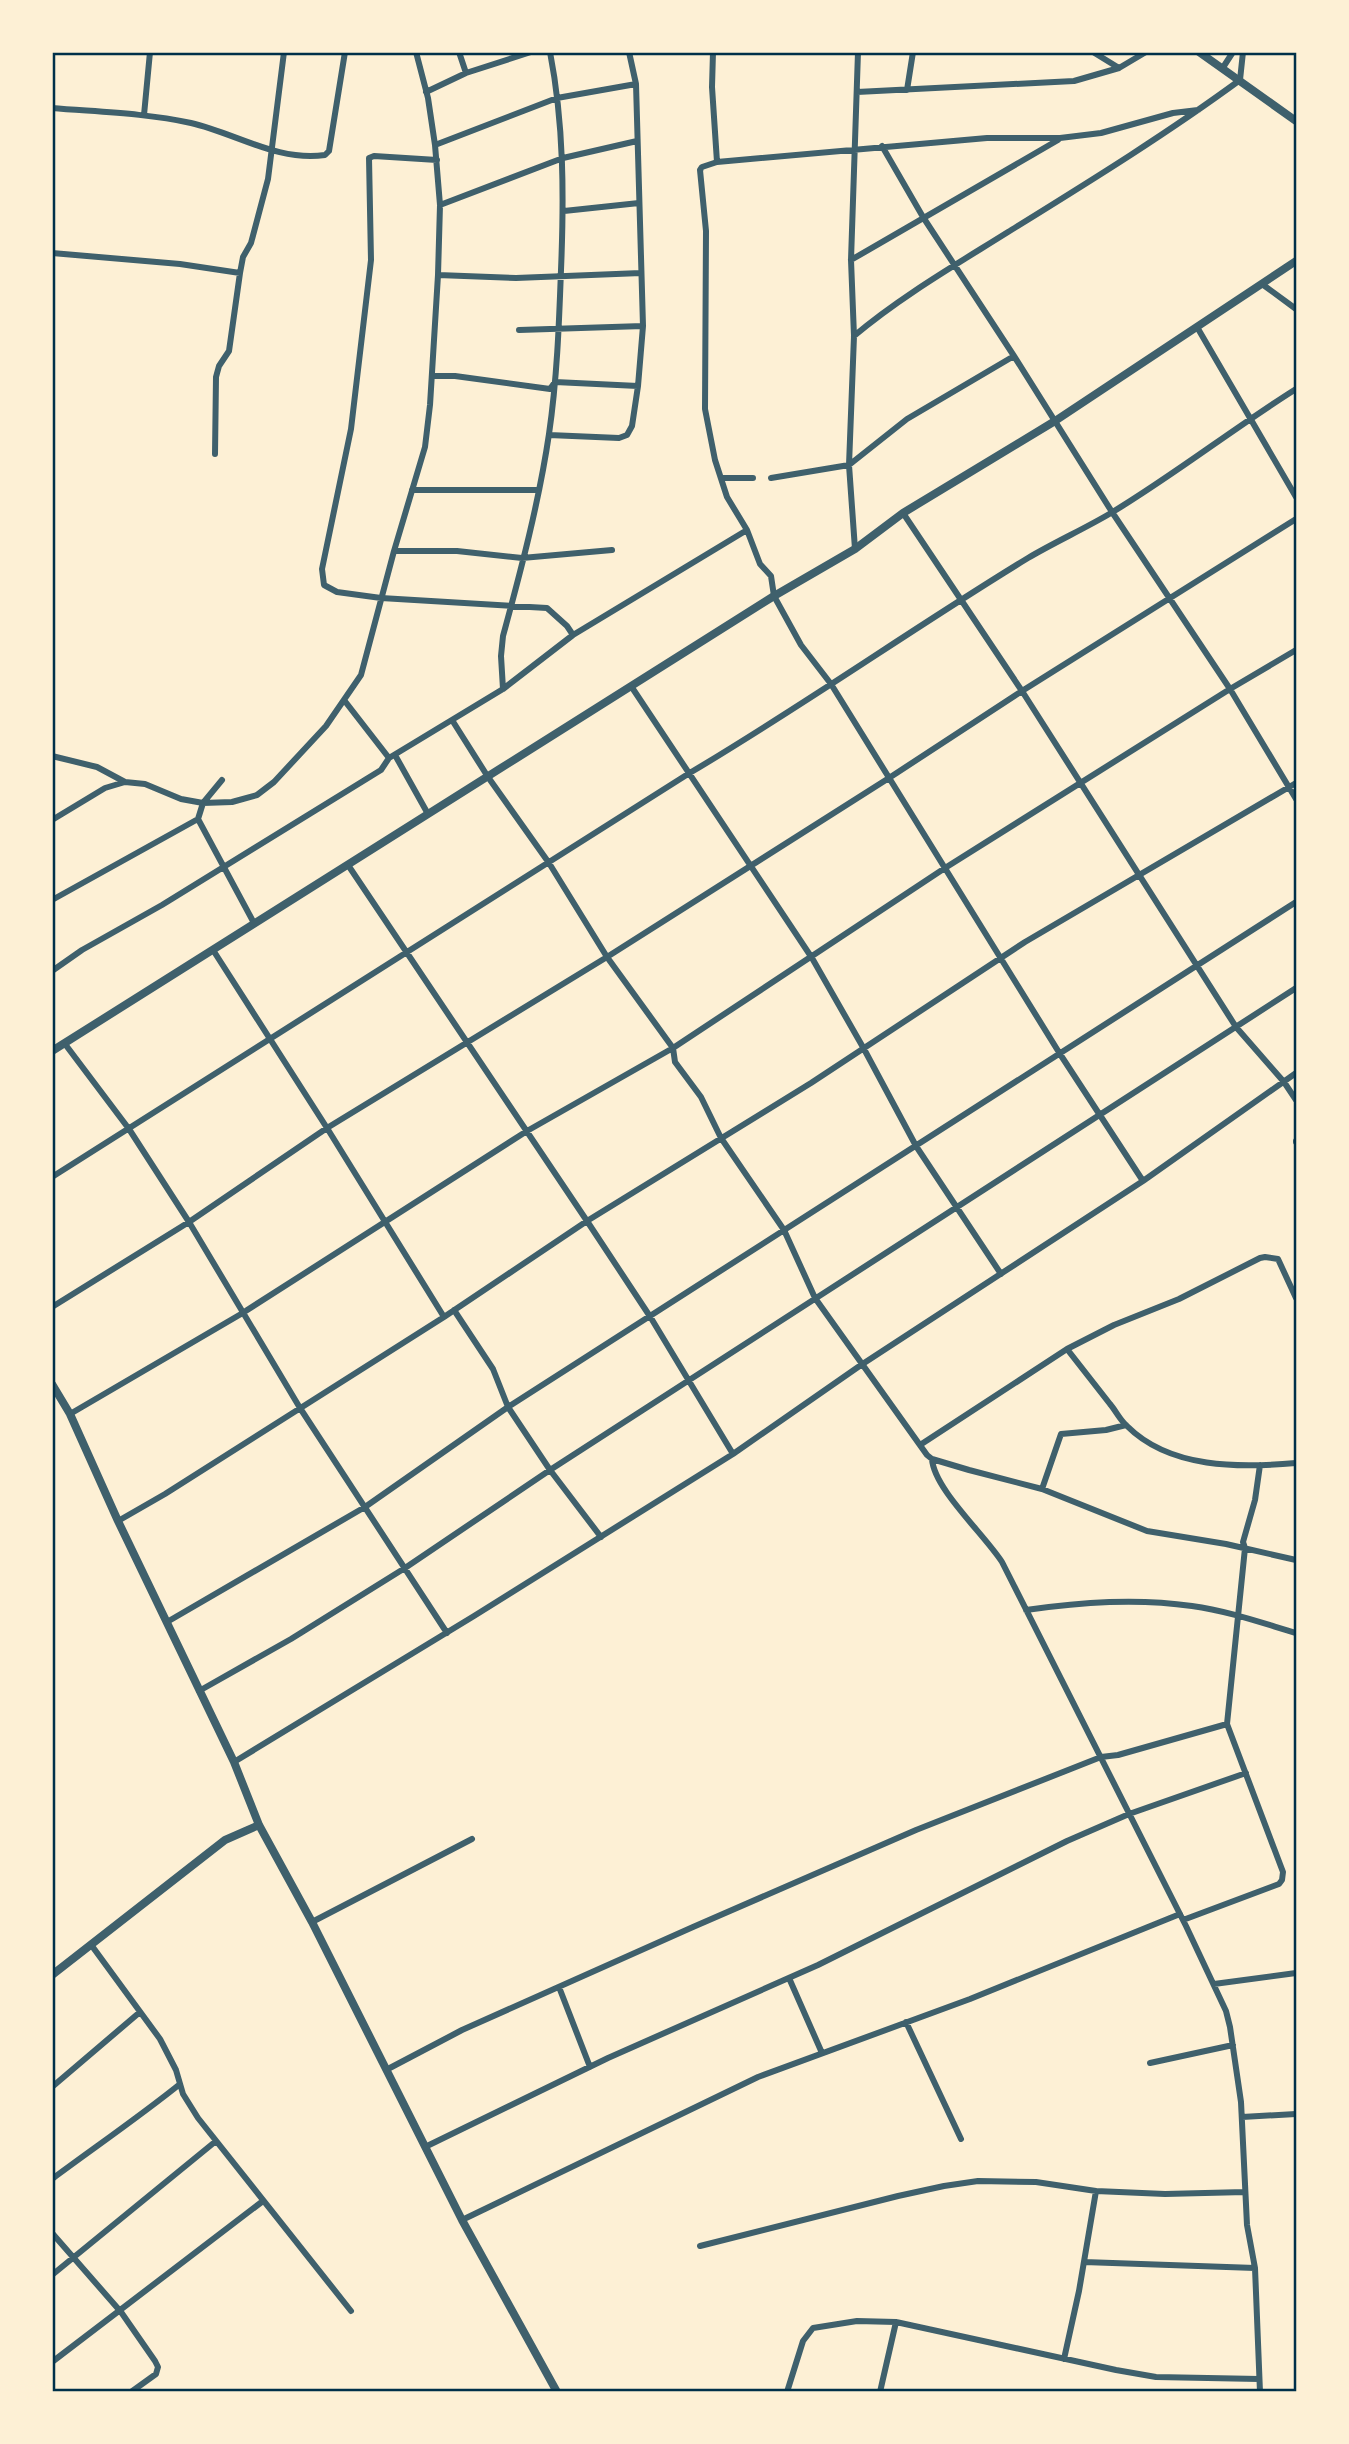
<svg xmlns="http://www.w3.org/2000/svg" width="1349" height="2444" font-family="'Source Sans 3',sans-serif">
<style>
.lines{fill:none;stroke-linecap:round;stroke-linejoin:round}
.minor{stroke:#3f606c;stroke-width:6}
.tertiary{stroke:#3f606c;stroke-width:8}
.neatline{fill:none;stroke:#003049;stroke-width:2.5}
</style>
<rect width="100%" height="100%" fill="#fdf0d5"/>
<g class="lines">
<path class="minor" d="M 459,52 L 466,73
M 713,52 L 712,87 L 717,162
M 1093,52 L 1119,68
M 1222,69 L 1233,52
M 907,90 L 913,52
M 426,92 L 466,73 L 531,52
M 857,92 L 1074,81 L 1119,68 L 1146,52
M 52,108 C 99,112 145,113 191,123 C 235,133 278,162 325,155 L 329,151 L 345,52
M 144,115 L 150,52
M 435,145 L 557,98 L 636,84
M 882,146 L 923,217 L 1014,356 L 1112,512 L 1230,689 L 1296,799
M 440,205 L 563,158 L 637,141
M 564,211 L 639,203
M 52,253 L 180,264 L 240,273 L 243,257 L 251,243 L 268,179 L 284,52
M 851,260 L 1058,140
M 438,275 L 516,278 L 641,273
M 1262,284 L 1296,309
M 1197,327 L 1296,497
M 519,330 L 643,326
M 854,336 C 900,297 957,264 1008,232 C 1087,183 1165,135 1240,80 L 1243,52
M 432,376 L 455,376 L 550,389 L 555,382 L 638,386
M 549,435 L 619,438 L 627,435 L 632,426 L 638,386 L 643,326 L 636,84 L 629,52
M 215,454 L 216,377 L 219,366 L 229,351 L 240,273
M 721,478 L 753,478
M 771,478 L 849,465 L 907,419 L 1014,356
M 412,490 L 539,490
M 903,513 L 1022,691 L 1236,1027 L 1284,1082 L 1296,1100
M 855,549 L 849,465 L 854,336 L 851,260 L 858,52
M 394,551 L 457,551 L 522,558 L 612,550
M 573,635 L 747,530
M 631,686 L 812,958 L 864,1049 L 916,1146 L 1001,1274
M 503,689 L 501,656 L 503,636 C 521,570 539,502 549,434 C 557,379 559,325 561,270 C 564,197 564,124 550,52
M 344,700 L 389,758 L 503,689 L 573,635 L 567,626 L 547,608 L 381,598 L 337,592 L 324,585 L 322,569 L 351,429 L 371,260 L 369,158 L 374,156 L 437,160
M 452,720 L 488,777 L 549,863 L 607,957 L 673,1048 L 675,1062 L 701,1097 L 721,1138 L 784,1230 L 815,1298 L 927,1455 L 932,1459 L 969,1470 L 1042,1489 L 1147,1531 L 1226,1544 L 1296,1560
M 395,755 L 428,814
M 52,756 L 97,767 L 125,782
M 222,780 L 203,803 L 198,819 L 254,923
M 52,820 L 105,788 L 125,782 L 145,784 L 181,799 L 203,803 L 232,802 L 257,795 L 274,782 L 326,726 L 361,675 L 394,551 L 425,447 L 430,405 L 438,275 L 440,205 L 435,145 L 428,98 L 416,52
M 348,865 L 587,1221 L 651,1318 L 733,1454
M 52,900 L 198,819
M 213,950 L 327,1128 L 444,1317
M 52,971 L 82,950 L 162,905 L 381,770 L 389,758
M 65,1044 L 129,1129 L 189,1222 L 300,1408 L 447,1633
M 1296,1141 L 1296,1142
M 52,1177 L 688,774 C 803,706 913,628 1028,558 C 1055,542 1084,529 1111,513 C 1174,475 1234,428 1296,389
M 1143,1181 L 1060,1054 L 831,684 L 801,645 L 774,596 L 771,576 L 760,564 L 747,530 L 727,497 L 715,460 L 705,409 L 706,231 L 700,170 L 702,167 L 717,162 L 987,138 L 1060,138 L 1101,133 L 1173,113 L 1198,110
M 52,1307 L 189,1222 L 327,1128 L 607,957 L 889,778 L 1022,691 L 1296,519
M 454,1310 L 493,1369 L 508,1407 L 550,1470 L 601,1537
M 1067,1349 C 1081,1367 1096,1386 1110,1404 C 1116,1411 1120,1420 1127,1426 C 1170,1469 1240,1468 1296,1463
M 70,1414 L 241,1314 L 527,1131 L 673,1048 L 945,868 L 1230,689 L 1296,650
M 920,1445 L 1067,1349 L 1114,1325 L 1179,1299 L 1260,1258 L 1265,1257 L 1278,1259 L 1296,1298
M 932,1459 C 934,1489 984,1534 1002,1562 L 1186,1926 L 1226,2011 L 1230,2027 L 1241,2102 L 1247,2225 L 1255,2268 L 1260,2392
M 1042,1489 L 1061,1434 L 1106,1430 L 1126,1425
M 118,1521 L 165,1494 L 444,1317 L 587,1221 L 811,1083 L 1025,942 L 1296,783
M 1026,1610 C 1082,1602 1137,1598 1192,1606 C 1228,1611 1262,1623 1296,1633
M 167,1622 L 365,1507 L 508,1407 L 1296,902
M 199,1691 L 291,1639 L 405,1568 L 550,1470 L 1296,988
M 234,1762 L 474,1616 L 733,1454 L 861,1365 L 1143,1181 L 1296,1073
M 1183,1920 L 1279,1884 L 1282,1880 L 1283,1872 L 1227,1724
M 312,1922 L 472,1839
M 92,1946 L 160,2039 L 176,2070 L 183,2094 L 198,2118 L 351,2311
M 789,1978 L 822,2053
M 1214,1984 L 1296,1973
M 559,1987 L 590,2067
M 906,2022 L 961,2139
M 1150,2063 L 1233,2045
M 386,2070 L 462,2030 L 693,1927 L 916,1830 L 1101,1757 L 1118,1755 L 1227,1724 L 1245,1548 L 1243,1542 L 1255,1500 L 1260,1465
M 52,2087 L 140,2012
M 1242,2117 L 1296,2114
M 425,2147 L 608,2058 L 818,1965 L 1067,1841 L 1129,1814 L 1246,1773
M 52,2179 C 95,2147 139,2117 180,2084
M 462,2220 L 758,2077 L 970,1999 L 1180,1914
M 52,2233 L 121,2312 L 155,2361 L 158,2367 L 156,2374 L 131,2392
M 700,2246 L 898,2196 L 944,2186 L 978,2181 L 1036,2182 L 1096,2191 L 1165,2194 L 1245,2192
M 1084,2262 L 1255,2268
M 52,2275 L 216,2141
M 1064,2359 L 1079,2291 L 1096,2191
M 52,2362 L 263,2201
M 787,2392 L 803,2341 L 813,2328 L 857,2321 L 896,2322 L 1116,2370 L 1156,2377 L 1259,2379
M 880,2392 L 896,2322"/>
<path class="tertiary" d="M 1199,52 L 1296,121
M 52,1051 L 774,596 L 855,549 L 903,513 L 1055,421 L 1296,261
M 52,1384 L 70,1414 L 118,1521 L 234,1762 L 259,1825 L 312,1922 L 462,2220 L 557,2392
M 52,1975 L 225,1840 L 259,1825"/>
</g>
<rect width="1349" height="2444" fill="none" stroke="#fdf0d5" stroke-width="108"/>
<rect x="54" y="54" width="1241" height="2336" class="neatline"/>
</svg>
